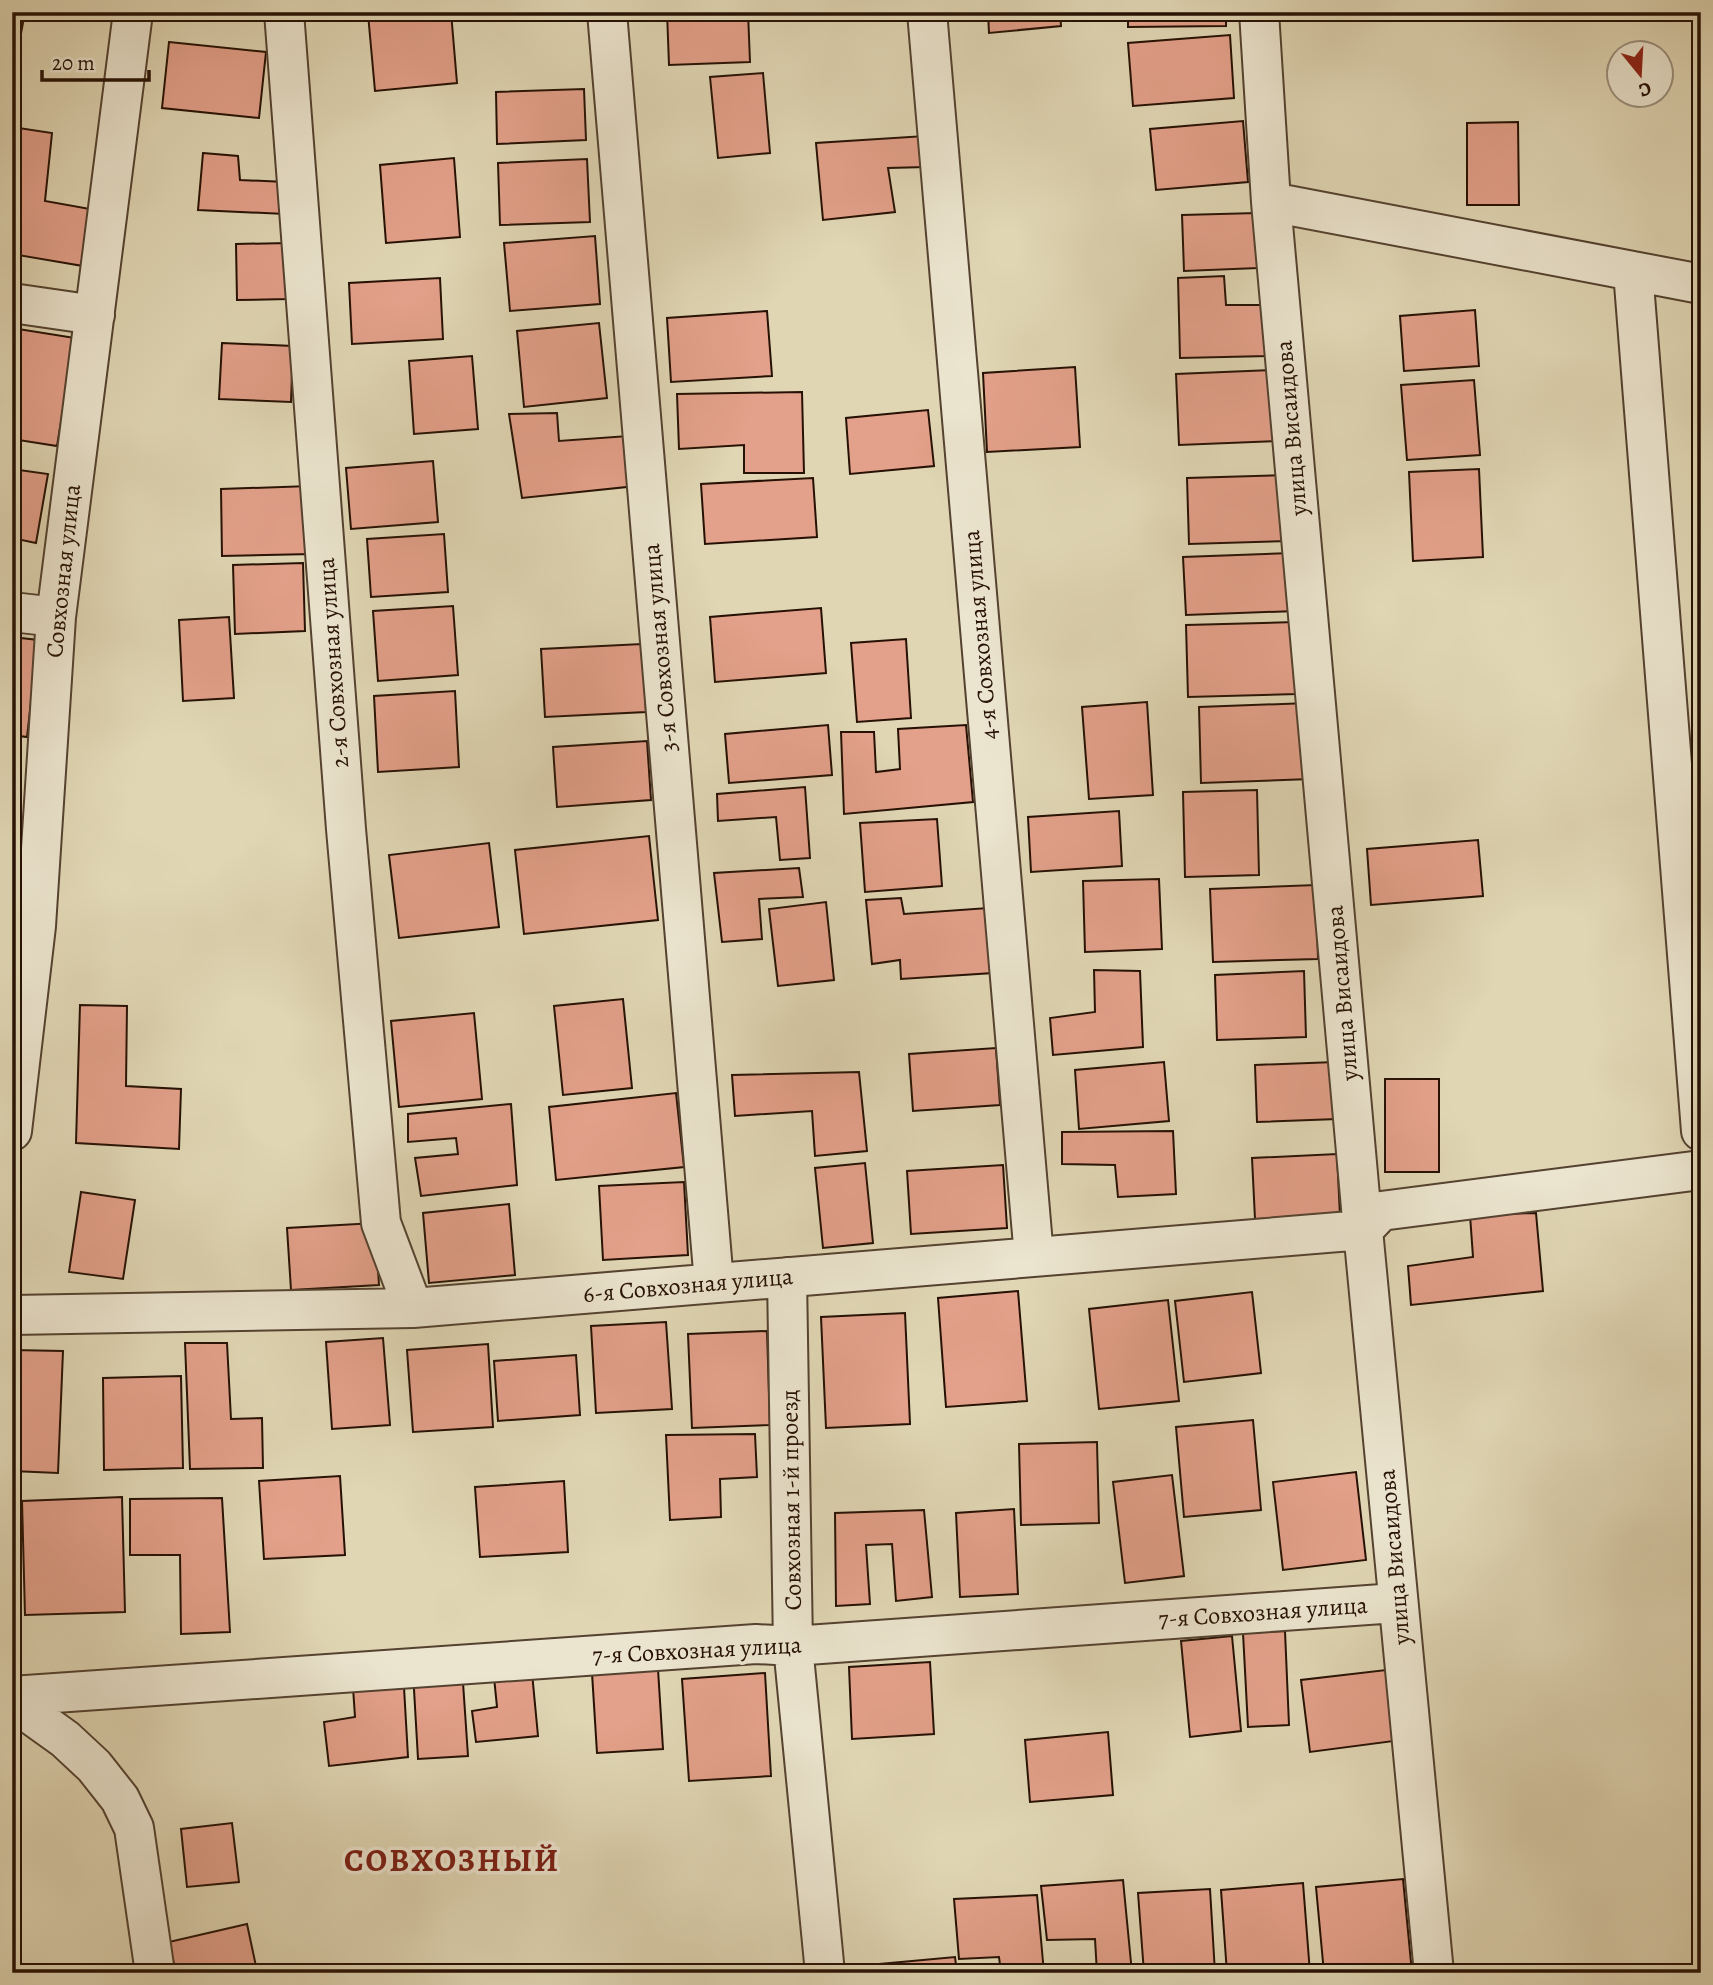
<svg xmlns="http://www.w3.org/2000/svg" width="1713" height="1985" font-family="Alegreya,serif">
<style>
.building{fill:#e3a08a;stroke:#261104;stroke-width:2}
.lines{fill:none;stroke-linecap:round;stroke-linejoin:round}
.minor-casing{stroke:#544230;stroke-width:42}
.minor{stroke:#ebe4ce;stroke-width:38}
.labels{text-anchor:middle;stroke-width:7;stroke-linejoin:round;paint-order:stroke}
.street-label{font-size:24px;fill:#261104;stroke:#ebe4ce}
.district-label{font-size:32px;font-weight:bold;letter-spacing:2px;fill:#7a1f14;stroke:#ebe4ce}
</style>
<rect width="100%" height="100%" fill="#e0d6b4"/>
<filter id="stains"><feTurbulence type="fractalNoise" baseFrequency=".00286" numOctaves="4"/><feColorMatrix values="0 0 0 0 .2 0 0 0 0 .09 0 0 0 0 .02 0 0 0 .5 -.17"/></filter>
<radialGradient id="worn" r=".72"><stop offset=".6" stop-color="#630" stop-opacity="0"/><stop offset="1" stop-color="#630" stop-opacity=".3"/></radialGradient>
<path class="building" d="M 12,12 L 25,12 L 12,82 Z
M 387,12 L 451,12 L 457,83 L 375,91 L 368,14 Z
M 667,12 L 748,12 L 750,62 L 669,65 Z
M 988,12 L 1060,12 L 1061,26 L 989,33 Z
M 1128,12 L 1226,12 L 1226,26 L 1128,27 Z
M 1230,35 L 1234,98 L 1133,106 L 1128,43 Z
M 169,42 L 266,52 L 259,118 L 162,108 Z
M 763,73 L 770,153 L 718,158 L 710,77 Z
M 584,89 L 586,140 L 497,144 L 496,92 Z
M 1243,121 L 1248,182 L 1156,190 L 1150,129 Z
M 1518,122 L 1519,205 L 1467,205 L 1467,123 Z
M 12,127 L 52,133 L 45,201 L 90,209 L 83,266 L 12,254 Z
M 925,136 L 926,167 L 888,168 L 895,212 L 823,220 L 816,143 Z
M 203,153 L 238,156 L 240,180 L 286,182 L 285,214 L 198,210 Z
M 454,158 L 460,237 L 386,243 L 380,165 Z
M 587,159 L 590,222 L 500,225 L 498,163 Z
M 1257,213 L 1258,268 L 1184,271 L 1182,215 Z
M 595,236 L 600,304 L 510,311 L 504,243 Z
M 288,243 L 288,299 L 237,300 L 236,244 Z
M 1224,276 L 1226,305 L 1266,305 L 1268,356 L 1180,358 L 1178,278 Z
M 440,278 L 443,339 L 352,344 L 349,283 Z
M 1475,310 L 1479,366 L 1404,371 L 1400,316 Z
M 767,311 L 772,376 L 671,382 L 667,318 Z
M 599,323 L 607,398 L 524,407 L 517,331 Z
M 12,328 L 75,338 L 57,446 L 12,439 Z
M 222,343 L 293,346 L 291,402 L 219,399 Z
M 472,356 L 478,429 L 414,434 L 409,361 Z
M 1075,367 L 1080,447 L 987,452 L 983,373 Z
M 1275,370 L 1278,441 L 1179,445 L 1176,374 Z
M 1474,380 L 1480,455 L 1407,460 L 1401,385 Z
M 802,392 L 804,473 L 744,473 L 744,445 L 679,449 L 677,394 Z
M 928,410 L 934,466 L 850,474 L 846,418 Z
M 557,413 L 559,441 L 628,436 L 636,486 L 522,498 L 509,414 Z
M 433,461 L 438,522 L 351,529 L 346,468 Z
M 12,469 L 48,474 L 36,543 L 12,538 Z
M 1479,469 L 1483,557 L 1413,561 L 1409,472 Z
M 1288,475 L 1290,541 L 1189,544 L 1187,478 Z
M 813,478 L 817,537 L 705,544 L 701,484 Z
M 310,486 L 312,554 L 222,556 L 221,489 Z
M 444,534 L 448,592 L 371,597 L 367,539 Z
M 1292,553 L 1295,611 L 1186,615 L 1183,557 Z
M 303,563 L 305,631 L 235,634 L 233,565 Z
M 453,606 L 458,675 L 378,681 L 373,611 Z
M 821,608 L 826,673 L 715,682 L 710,617 Z
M 229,617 L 234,698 L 183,701 L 179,620 Z
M 1295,622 L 1297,694 L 1188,697 L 1186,625 Z
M 12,637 L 38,640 L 27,737 L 12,735 Z
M 906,639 L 911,718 L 857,722 L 851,643 Z
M 642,644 L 646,712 L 545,717 L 541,649 Z
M 455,691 L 459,767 L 378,772 L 374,696 Z
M 1147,702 L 1153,795 L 1089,799 L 1082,707 Z
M 1308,703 L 1310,779 L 1201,783 L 1199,707 Z
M 828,725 L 832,775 L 729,783 L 725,734 Z
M 966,725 L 973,802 L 844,814 L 841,732 L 874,732 L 876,772 L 900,769 L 898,729 Z
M 647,741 L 651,800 L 557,807 L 553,747 Z
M 805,787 L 810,858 L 780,860 L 776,817 L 718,821 L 717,794 Z
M 1257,790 L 1259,875 L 1185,877 L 1183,792 Z
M 1119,811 L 1122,866 L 1031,872 L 1028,817 Z
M 12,818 L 18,818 L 12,871 Z
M 937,819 L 942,886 L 865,892 L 860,823 Z
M 649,836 L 658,920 L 524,934 L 515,850 Z
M 1478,840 L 1483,896 L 1371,905 L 1367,849 Z
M 489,843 L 499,927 L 399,938 L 389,855 Z
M 799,868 L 803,897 L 759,899 L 762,939 L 722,942 L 714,873 Z
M 1159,879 L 1162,949 L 1085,952 L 1083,881 Z
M 1316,885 L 1318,959 L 1213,962 L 1210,889 Z
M 901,898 L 904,914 L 988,908 L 993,973 L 901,979 L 900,960 L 872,964 L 866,900 Z
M 826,902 L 834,980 L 778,986 L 769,909 Z
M 1094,970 L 1140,971 L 1143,1047 L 1053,1055 L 1050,1018 L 1095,1012 Z
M 1304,971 L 1306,1037 L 1217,1040 L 1215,975 Z
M 623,999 L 632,1088 L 563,1095 L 554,1006 Z
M 80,1005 L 127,1006 L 126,1086 L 181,1089 L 179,1149 L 76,1143 Z
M 474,1013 L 482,1099 L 399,1107 L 391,1021 Z
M 996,1048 L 1000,1105 L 913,1111 L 909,1054 Z
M 1164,1062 L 1169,1121 L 1079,1129 L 1075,1070 Z
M 1335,1062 L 1337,1119 L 1257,1122 L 1255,1065 Z
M 859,1072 L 867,1151 L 815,1156 L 812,1111 L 735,1116 L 732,1075 Z
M 1385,1079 L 1439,1079 L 1439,1172 L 1385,1172 Z
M 676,1093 L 684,1167 L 556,1180 L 549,1107 Z
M 511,1104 L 517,1185 L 421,1196 L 415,1158 L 458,1154 L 456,1138 L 408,1142 L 408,1114 Z
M 1173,1131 L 1176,1194 L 1118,1197 L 1115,1165 L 1062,1164 L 1062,1132 Z
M 1337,1154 L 1340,1216 L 1255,1219 L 1252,1158 Z
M 865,1163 L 873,1243 L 823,1248 L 815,1168 Z
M 1003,1165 L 1007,1228 L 911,1234 L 907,1171 Z
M 684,1182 L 688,1255 L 603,1260 L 599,1186 Z
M 81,1192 L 135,1200 L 123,1279 L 69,1272 Z
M 509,1204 L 515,1275 L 429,1283 L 423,1213 Z
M 1536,1213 L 1543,1291 L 1411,1305 L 1408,1266 L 1473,1257 L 1470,1215 Z
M 375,1223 L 379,1285 L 291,1290 L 287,1228 Z
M 1018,1291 L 1027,1401 L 946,1407 L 938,1298 Z
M 1252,1292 L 1261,1373 L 1184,1382 L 1175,1301 Z
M 1168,1300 L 1179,1401 L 1099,1409 L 1089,1309 Z
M 905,1313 L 910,1424 L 826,1428 L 821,1317 Z
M 666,1322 L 672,1409 L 596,1413 L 591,1326 Z
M 767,1331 L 770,1425 L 692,1428 L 688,1334 Z
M 383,1338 L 390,1425 L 332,1429 L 326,1342 Z
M 185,1343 L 227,1343 L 231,1419 L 262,1418 L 263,1468 L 190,1469 Z
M 488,1344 L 493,1427 L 413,1432 L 407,1350 Z
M 12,1350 L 63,1351 L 58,1473 L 12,1471 Z
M 576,1355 L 580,1415 L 498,1421 L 494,1361 Z
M 181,1376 L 183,1468 L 104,1470 L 103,1378 Z
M 1253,1420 L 1261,1510 L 1184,1517 L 1176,1427 Z
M 755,1434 L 757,1477 L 720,1479 L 721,1517 L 670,1520 L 666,1435 Z
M 1097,1442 L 1099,1523 L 1021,1525 L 1019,1444 Z
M 1356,1472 L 1366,1560 L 1283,1570 L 1273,1482 Z
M 1172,1475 L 1184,1576 L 1125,1583 L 1113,1482 Z
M 340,1476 L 345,1555 L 264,1559 L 259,1481 Z
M 564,1481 L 568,1552 L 480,1557 L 475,1487 Z
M 122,1497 L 125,1612 L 25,1615 L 22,1501 Z
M 222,1498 L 230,1632 L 181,1634 L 180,1555 L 130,1555 L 130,1499 Z
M 1014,1509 L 1018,1594 L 960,1597 L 956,1513 Z
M 924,1510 L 932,1597 L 896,1601 L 892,1544 L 866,1545 L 870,1604 L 836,1606 L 835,1513 Z
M 1285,1631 L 1289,1725 L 1248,1727 L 1243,1633 Z
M 1232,1636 L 1241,1731 L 1190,1737 L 1181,1641 Z
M 657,1653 L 663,1749 L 597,1753 L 591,1657 Z
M 531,1662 L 538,1736 L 476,1742 L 472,1711 L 497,1707 L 493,1667 Z
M 930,1662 L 934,1734 L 852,1739 L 849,1667 Z
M 462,1668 L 468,1756 L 418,1759 L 413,1672 Z
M 403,1670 L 408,1757 L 329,1766 L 324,1722 L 355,1717 L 352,1673 Z
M 1386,1670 L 1394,1741 L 1310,1752 L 1301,1680 Z
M 765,1673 L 771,1776 L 689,1781 L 682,1679 Z
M 1108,1732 L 1113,1795 L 1030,1802 L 1025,1740 Z
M 232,1823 L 239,1882 L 187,1887 L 181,1829 Z
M 1403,1879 L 1412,1973 L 1324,1973 L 1316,1887 Z
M 1123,1880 L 1132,1973 L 1097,1973 L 1095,1939 L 1047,1940 L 1041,1886 Z
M 1303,1883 L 1310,1973 L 1227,1973 L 1221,1890 Z
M 1210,1889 L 1215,1973 L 1144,1973 L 1138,1893 Z
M 1037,1895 L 1044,1973 L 1001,1973 L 999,1957 L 959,1959 L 954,1899 Z
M 247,1924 L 257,1971 L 176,1973 L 169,1942 Z
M 955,1957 L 957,1973 L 870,1973 L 869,1965 Z"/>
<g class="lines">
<defs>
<path id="minor" d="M 284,12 L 346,829 L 381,1223 L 413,1308
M 607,12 L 714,1283
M 927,12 L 1034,1257
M 1259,12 L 1271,202 L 1363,1230 L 1434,1973
M 1271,202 L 1701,284
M 1633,271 L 1701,1131
M 12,303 L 95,315
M 12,612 L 56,617
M 12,1131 L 36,926 L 56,617 L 133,12
M 787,1277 L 793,1646 L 825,1973
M 12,1315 L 413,1308 L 1363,1230 L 1381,1211 L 1701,1170
M 12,1696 L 756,1644 L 793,1646 L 1382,1604
M 12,1701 L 65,1739 L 94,1766 L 120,1799 L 134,1828 L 155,1973"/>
</defs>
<use href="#minor" class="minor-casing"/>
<use href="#minor" class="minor"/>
</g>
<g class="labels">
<g class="street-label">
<text transform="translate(1291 428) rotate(-95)" y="8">улица Висаидова</text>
<text transform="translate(63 571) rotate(-84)" y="8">Совхозная улица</text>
<text transform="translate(980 635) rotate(-95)" y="8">4-я Совхозная улица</text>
<text transform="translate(660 648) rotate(-95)" y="8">3-я Совхозная улица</text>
<text transform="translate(333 663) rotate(-94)" y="8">2-я Совхозная улица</text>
<text transform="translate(1342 993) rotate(-95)" y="8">улица Висаидова</text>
<text transform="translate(688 1285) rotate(-5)" y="8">6-я Совхозная улица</text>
<text transform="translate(791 1500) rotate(-91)" y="8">Совхозная 1-й проезд</text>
<text transform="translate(1394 1557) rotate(-95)" y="8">улица Висаидова</text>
<text transform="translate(1263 1612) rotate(-4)" y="8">7-я Совхозная улица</text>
<text transform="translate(697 1650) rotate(-3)" y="8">7-я Совхозная улица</text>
</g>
<g class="district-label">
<text x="452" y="1871">СОВХОЗНЫЙ</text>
</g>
</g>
<rect width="1713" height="1985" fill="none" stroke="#e0d6b4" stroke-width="42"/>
<rect x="14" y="14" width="1685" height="1957" fill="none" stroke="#261104" stroke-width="3.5"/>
<rect x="21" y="21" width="1671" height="1943" fill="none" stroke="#261104" stroke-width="2"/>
<g transform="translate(1640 74) rotate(162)"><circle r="33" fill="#ebe4ce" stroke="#9c907d" stroke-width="2"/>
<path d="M0-5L12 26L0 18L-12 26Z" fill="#8f2418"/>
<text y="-10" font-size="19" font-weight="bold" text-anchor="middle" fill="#261104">С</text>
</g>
<path d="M42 70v10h107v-10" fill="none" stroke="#261104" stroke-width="3.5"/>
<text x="52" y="70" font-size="21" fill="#261104" stroke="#ebe4ce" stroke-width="5" paint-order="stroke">20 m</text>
<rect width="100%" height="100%" filter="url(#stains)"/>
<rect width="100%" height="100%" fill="url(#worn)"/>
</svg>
